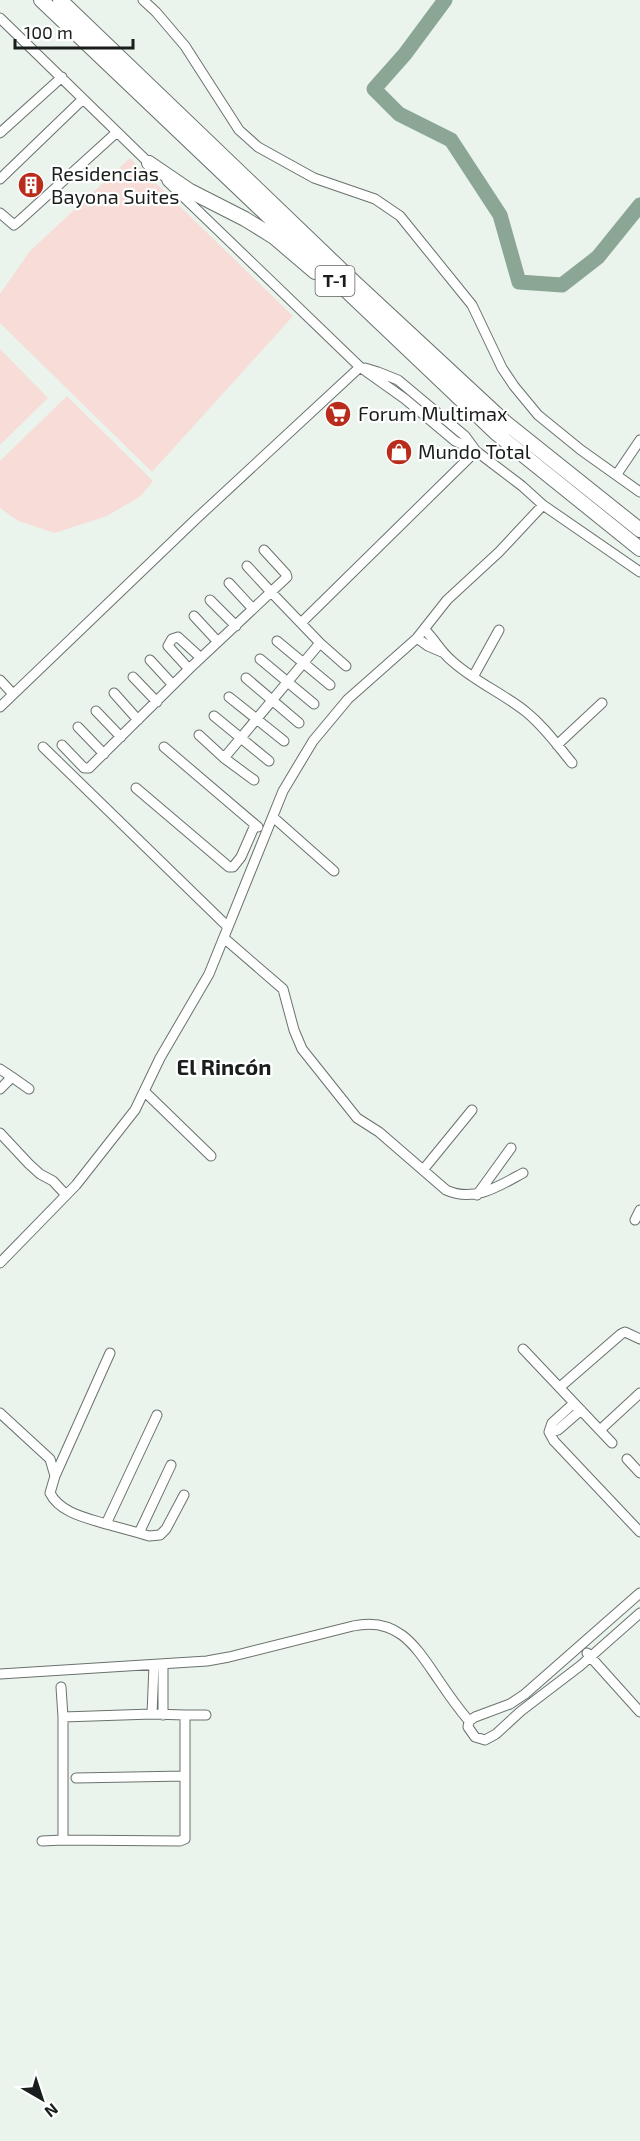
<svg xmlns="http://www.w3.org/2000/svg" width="640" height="2141" font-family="'Exo 2',sans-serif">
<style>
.green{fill:#f7dcd7}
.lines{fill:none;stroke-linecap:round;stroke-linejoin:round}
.river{stroke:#8ba694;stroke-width:15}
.minor-casing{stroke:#69726c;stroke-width:11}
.highway-casing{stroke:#69726c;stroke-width:16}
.minor{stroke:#fff;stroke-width:9}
.highway{stroke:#fff;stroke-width:14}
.labels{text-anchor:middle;stroke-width:4.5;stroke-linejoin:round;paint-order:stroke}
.shield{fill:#fff;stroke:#5e615f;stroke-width:1.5}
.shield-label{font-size:18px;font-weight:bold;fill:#191d1b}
.poi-label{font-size:20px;fill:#191d1b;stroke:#fff;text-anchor:start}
.quarter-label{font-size:22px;font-weight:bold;fill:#191d1b;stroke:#fff}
</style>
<rect width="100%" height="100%" fill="#eaf4ed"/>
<path class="green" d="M 130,158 L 293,316 L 152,472 L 0,323 L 0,294 L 30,251 Z
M 0,349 L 48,398 L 0,445 Z
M 67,396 L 153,481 L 141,496 L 107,516 L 55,533 L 18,521 L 0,508 L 0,461 Z"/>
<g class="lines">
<path class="river" d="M 445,0 L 405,54 L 374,89 L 399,114 L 451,140 L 500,215 L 519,282 L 562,285 L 598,257 L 640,205"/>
<defs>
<path id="minor" d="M 143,0 L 156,12 L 185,46 L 239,130 L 258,147 L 314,178 L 375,199 L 400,216 L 472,305 L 502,368 L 514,386 L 538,415 L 581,450 L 640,492
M 0,18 L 153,167
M 0,133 L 62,77
M 0,179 L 83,99
M 167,181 L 360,367 L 405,399 L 455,441 L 476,451
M 0,213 L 14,225 L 19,221 L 117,132
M 365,368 L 378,372 L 398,380 L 465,436 L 476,451 L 522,486 L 543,505 L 640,572
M 617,474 L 640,440
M 247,566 L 271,592 L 287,577 L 286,574 L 264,550
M 229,583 L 253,609
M 210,600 L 236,626
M 194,616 L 218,642
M 302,622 L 476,451
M 425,630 C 435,640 441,652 452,661 C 474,681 502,693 525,711 C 544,726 557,745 572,763
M 417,638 L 428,646 L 442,652
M 277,641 L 330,685
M 320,643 L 346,666
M 260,659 L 314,704
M 150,660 L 173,685
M 189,669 L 168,646 L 172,639 L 178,637 L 201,658
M 133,677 L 157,702
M 473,677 L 499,630
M 246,678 L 299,723
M 0,680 L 13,694
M 114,693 L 138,720
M 229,697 L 284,741
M 0,707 L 196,519 L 360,367
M 96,711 L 121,737
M 214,716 L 269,761
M 78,727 L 104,754
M 199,735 L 224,758 L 254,780
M 62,745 L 84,768 L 89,768 L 189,669 L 271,592 L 320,643 L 224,758
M 557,745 L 602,703
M 43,747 L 228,927
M 164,747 L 258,827
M 136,788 L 229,867 L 233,867 L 241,857 L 255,825
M 273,817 L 334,871
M 224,938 L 283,989 L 294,1030 L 302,1049 L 357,1118 L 379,1132 L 446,1190 C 474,1203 499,1186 523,1173
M 0,1069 L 12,1077 L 0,1089
M 12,1077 L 29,1089
M 144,1091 L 211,1156
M 0,1133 L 29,1164 L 40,1174 L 53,1181 L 66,1195
M 423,1170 L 472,1110
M 477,1195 L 511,1148
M 635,1220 L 640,1210
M 0,1263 L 76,1185 L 135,1110 L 160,1058 L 209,974 L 283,791 L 313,741 L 348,699 L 417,638 L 447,600 L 499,552 L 543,505
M 523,1349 L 612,1443
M 560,1387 L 621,1334 L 625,1332 L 640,1339
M 0,1413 L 50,1459 L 55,1476 L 50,1493 C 60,1513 87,1518 106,1524 L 157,1415
M 600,1430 L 640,1393
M 549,1432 L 554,1441 L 640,1532
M 549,1432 L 558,1430 L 581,1410
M 549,1432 L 552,1423 L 574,1403
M 627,1459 L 640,1473
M 55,1476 L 110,1353
M 106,1524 L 139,1533 L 171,1465
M 139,1533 L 149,1536 L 160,1535 L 166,1529 L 184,1495
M 640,1593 L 525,1694 L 510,1704 L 475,1717 L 469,1721 L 468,1727 L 475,1737 L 485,1740 L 496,1734 L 521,1711 L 580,1666 L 640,1613
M 587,1653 L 640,1712
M 0,1674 L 207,1661 L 229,1657 L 353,1626 C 398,1616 416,1647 438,1679 C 448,1694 458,1708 469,1721
M 61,1687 L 63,1717
M 152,1714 L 185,1715 L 185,1839 L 180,1841 L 63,1840 L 63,1717 Z
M 152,1714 L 154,1665
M 163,1715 L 163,1664
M 185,1715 L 206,1715
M 76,1778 L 185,1776
M 42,1841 L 63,1840"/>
<path id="highway" d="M 41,0 L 496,433 L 640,549
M 60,0 L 353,281 L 506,423 L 640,530
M 149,163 L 190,191 L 245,219 L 274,237 L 315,272"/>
</defs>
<use href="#minor" class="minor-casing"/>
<use href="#highway" class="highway-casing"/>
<use href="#minor" class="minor"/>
<use href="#highway" class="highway"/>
</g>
<defs>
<symbol id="building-disc" viewBox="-11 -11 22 22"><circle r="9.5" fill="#b92c1c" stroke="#fff"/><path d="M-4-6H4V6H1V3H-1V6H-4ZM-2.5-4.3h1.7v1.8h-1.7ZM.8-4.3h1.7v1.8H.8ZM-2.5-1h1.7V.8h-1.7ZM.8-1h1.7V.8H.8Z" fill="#fff"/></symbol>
<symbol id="supermarket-disc" viewBox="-11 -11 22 22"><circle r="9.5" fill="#b92c1c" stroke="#fff"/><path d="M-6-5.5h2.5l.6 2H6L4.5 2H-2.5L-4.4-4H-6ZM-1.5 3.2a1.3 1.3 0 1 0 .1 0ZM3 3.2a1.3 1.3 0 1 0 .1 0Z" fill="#fff"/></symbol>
<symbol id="shop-disc" viewBox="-11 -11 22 22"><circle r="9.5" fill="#b92c1c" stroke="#fff"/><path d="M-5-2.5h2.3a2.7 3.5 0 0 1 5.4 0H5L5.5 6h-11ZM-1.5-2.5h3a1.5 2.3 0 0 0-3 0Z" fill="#fff"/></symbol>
</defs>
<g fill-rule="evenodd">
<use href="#building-disc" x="16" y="170" width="30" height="30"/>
<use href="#supermarket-disc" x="323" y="399" width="30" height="30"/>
<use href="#shop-disc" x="384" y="437" width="30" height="30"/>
</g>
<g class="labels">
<rect class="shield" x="315.5" y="266" width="39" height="30" rx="4.5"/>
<g class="shield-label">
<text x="335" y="287">T-1</text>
</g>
<g class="poi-label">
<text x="51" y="181">Residencias<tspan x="51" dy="23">Bayona Suites</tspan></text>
<text x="358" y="421">Forum Multimax</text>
<text x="418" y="459">Mundo Total</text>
</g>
<g class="quarter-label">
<text x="224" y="1075">El Rincón</text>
</g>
</g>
<g transform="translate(42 2099) rotate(141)" stroke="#ffffff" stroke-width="4.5" paint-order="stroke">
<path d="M0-4.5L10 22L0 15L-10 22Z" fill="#191d1b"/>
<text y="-9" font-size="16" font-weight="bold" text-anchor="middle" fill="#191d1b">N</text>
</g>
<path d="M15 39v9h118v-9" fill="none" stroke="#191d1b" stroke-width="3"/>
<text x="24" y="39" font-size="18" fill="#191d1b" stroke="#ffffff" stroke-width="4.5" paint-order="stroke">100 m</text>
</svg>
